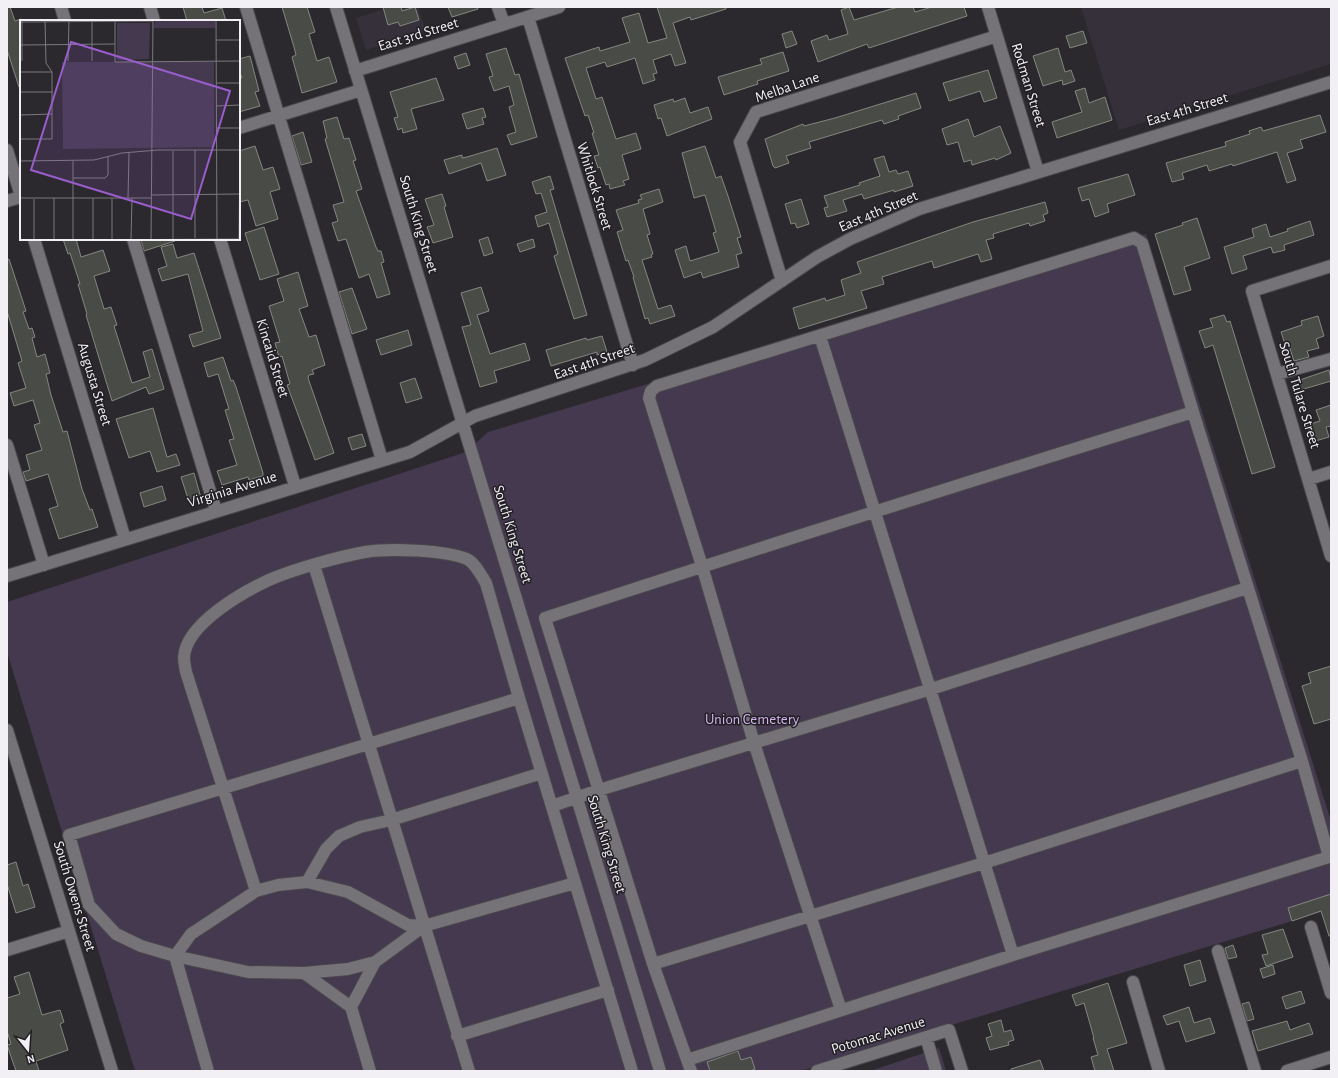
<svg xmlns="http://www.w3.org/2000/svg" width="1338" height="1078" font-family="'Alegreya Sans',sans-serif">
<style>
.built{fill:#35303a}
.green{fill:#44394f}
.building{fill:#494b46;stroke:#848780}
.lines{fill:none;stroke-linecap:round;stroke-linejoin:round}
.minor-casing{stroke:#49474b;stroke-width:14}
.minor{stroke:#757278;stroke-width:12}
.labels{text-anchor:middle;stroke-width:3;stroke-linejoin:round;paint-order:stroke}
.street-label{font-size:15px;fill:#f2f0f4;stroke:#221f24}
.park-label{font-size:15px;fill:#d2b4f0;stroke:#221f24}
.inset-road{fill:none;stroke:#7b797d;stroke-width:1}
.view{fill:#995dcc;fill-opacity:0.15;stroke:#995dcc;stroke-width:2}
.inset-edge{fill:none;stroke:#f2f0f4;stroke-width:2}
</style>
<rect width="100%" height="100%" fill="#2b292e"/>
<path class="built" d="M 391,7 L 418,7 L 426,31 L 366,50 L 356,18 Z
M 1081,7 L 1331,7 L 1331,64 L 1119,130 Z"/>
<path class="green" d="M 1146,234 L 1331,821 L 1331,909 L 801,1071 L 135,1071 L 7,652 L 7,602 L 466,452 L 488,432 Z
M 939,1048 L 946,1071 L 870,1071 Z"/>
<path class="building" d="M 7,7 L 10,7 L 15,21 L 21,19 L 21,87 L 19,87 L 7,50 Z
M 183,7 L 202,7 L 204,13 L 222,8 L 226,21 L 187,21 Z
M 282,7 L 307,7 L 315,32 L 309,34 L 317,61 L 329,57 L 337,82 L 302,93 L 292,57 L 296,55 L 294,47 Z
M 383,7 L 401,7 L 402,11 L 415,7 L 419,20 L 400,26 L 398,22 L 388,25 Z
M 448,7 L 477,7 L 478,9 L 452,17 Z
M 657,7 L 726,7 L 726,9 L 691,20 L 690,17 L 673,23 L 686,63 L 675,66 L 671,54 L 653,60 L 657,73 L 653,74 L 655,80 L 643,84 L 635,58 L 607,67 L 605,62 L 586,68 L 596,99 L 602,97 L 616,139 L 636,133 L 641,149 L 622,155 L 629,179 L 623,181 L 625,185 L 610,189 L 609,184 L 606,185 L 600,167 L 598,168 L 594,156 L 599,155 L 592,133 L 594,133 L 588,115 L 585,116 L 565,58 L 599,47 L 600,51 L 630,42 L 622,18 L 639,13 L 648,43 L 667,38 Z
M 849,7 L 854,20 L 898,7 L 913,7 L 915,12 L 932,7 L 964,7 L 967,16 L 869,48 L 867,44 L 818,62 L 811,41 L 827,35 L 829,40 L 848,34 L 841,10 Z
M 792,31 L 797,44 L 786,48 L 782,34 Z
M 1083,31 L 1087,43 L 1070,48 L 1066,36 Z
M 506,48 L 515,75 L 519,74 L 537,137 L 511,145 L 507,135 L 516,132 L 509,107 L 514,105 L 509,86 L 494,91 L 489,77 L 493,76 L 486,54 Z
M 1058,48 L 1065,72 L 1071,70 L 1075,81 L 1063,85 L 1062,80 L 1043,86 L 1033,56 Z
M 783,52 L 789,71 L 757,81 L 758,84 L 724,95 L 718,77 L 762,64 L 760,59 Z
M 466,53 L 470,65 L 458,69 L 454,57 Z
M 250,56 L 259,91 L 255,92 L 260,106 L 239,112 L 239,79 L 242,78 L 239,69 L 239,59 Z
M 988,70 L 997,98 L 984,102 L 980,91 L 949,101 L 943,83 Z
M 436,78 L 444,100 L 411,109 L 417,129 L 403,133 L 402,128 L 398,130 L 394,118 L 398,117 L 390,92 Z
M 1085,88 L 1089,103 L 1105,97 L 1112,120 L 1057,138 L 1052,122 L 1082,112 L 1075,91 Z
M 916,93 L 921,108 L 898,116 L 899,119 L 884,124 L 882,120 L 809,142 L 811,148 L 786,156 L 789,163 L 775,168 L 773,166 L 765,139 L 803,124 L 804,126 L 835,118 Z
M 685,98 L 690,113 L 708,107 L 712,119 L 667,136 L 661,118 L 658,119 L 654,105 L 673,99 L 674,102 Z
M 483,108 L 486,117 L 482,118 L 484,124 L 467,129 L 462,114 Z
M 1320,115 L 1326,132 L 1300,140 L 1303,148 L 1287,153 L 1296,180 L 1287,183 L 1277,152 L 1233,166 L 1232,164 L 1209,171 L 1207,165 L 1182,173 L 1184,179 L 1172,182 L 1166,163 L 1226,146 L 1225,142 L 1250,134 L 1249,131 L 1261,127 L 1263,131 Z
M 337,117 L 344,139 L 349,138 L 356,160 L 353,161 L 354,164 L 362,189 L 356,191 L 376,247 L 378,251 L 381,251 L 384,262 L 381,263 L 390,294 L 377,298 L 369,274 L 359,278 L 346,239 L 338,241 L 332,223 L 338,221 L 333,205 L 344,202 L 325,139 L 327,138 L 323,121 Z
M 968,119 L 974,137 L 1000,126 L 1011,153 L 996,160 L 995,158 L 972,165 L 971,160 L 964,162 L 958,142 L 947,145 L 942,129 Z
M 303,132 L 312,162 L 301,165 L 292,136 Z
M 255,146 L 263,170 L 273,167 L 280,189 L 270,192 L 278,219 L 256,226 L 248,200 L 239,202 L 239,151 Z
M 705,146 L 716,178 L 721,176 L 728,196 L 741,237 L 737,238 L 742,253 L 736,255 L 739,267 L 703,278 L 701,272 L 684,278 L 675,250 L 686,246 L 690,261 L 719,252 L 713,233 L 716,232 L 705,195 L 694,198 L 682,153 Z
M 497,148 L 506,175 L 487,181 L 481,163 L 449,174 L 444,160 L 462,155 L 462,158 L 467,157 Z
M 884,156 L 889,172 L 896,170 L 898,174 L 908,171 L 913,186 L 894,192 L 894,190 L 864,199 L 862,194 L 843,200 L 847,211 L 827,217 L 824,208 L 828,207 L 824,196 L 860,185 L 859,183 L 880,176 L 874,159 Z
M 1128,174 L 1135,195 L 1107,204 L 1109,212 L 1095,217 L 1089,199 L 1082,201 L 1078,188 Z
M 550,176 L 554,189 L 550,190 L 587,315 L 574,319 L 554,256 L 558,254 L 549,223 L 538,227 L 535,216 L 547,212 L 541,193 L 536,194 L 532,182 Z
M 659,189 L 663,202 L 643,209 L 650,234 L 647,235 L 653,254 L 651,255 L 652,257 L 642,260 L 658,309 L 671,305 L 675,316 L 650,324 L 648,318 L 645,319 L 633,277 L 634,277 L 628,260 L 626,261 L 617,232 L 623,230 L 616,210 L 639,203 L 638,200 L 642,199 L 640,195 Z
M 442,194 L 446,206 L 444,207 L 453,237 L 433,243 L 427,227 L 434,225 L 425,199 Z
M 801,199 L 809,224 L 797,228 L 795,223 L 791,224 L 785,204 Z
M 1045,202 L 1048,213 L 1043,215 L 1045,221 L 1030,226 L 1029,223 L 993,234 L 994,238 L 986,240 L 992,259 L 981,262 L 978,254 L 934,268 L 932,261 L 882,277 L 884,284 L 861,291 L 867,308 L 799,329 L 793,308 L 825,298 L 826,301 L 845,295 L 841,280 L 861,273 L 857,262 L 973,222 Z
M 1197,218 L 1210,258 L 1184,267 L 1191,290 L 1174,295 L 1155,234 L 1183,225 L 1182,223 Z
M 1310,221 L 1314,235 L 1284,245 L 1285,250 L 1273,253 L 1271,247 L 1243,256 L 1247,269 L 1232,274 L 1224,247 L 1254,237 L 1252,229 L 1266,224 L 1270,237 L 1288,231 L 1287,229 Z
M 264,227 L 279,274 L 260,280 L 245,233 Z
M 488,237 L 493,253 L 484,256 L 479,240 Z
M 63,239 L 76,239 L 81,257 L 103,250 L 110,271 L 94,276 L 104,309 L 111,307 L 117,325 L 114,326 L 132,383 L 150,377 L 143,352 L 152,349 L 164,389 L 149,394 L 146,387 L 112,401 L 86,315 L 87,314 L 78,284 L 80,284 L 70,253 L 68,254 Z
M 144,239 L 174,239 L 175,241 L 144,251 L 141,240 Z
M 533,239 L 535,247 L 520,252 L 517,244 Z
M 173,244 L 177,258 L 194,253 L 221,338 L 193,347 L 189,335 L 203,331 L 188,274 L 162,281 L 158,269 L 167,266 L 161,247 Z
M 9,259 L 26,311 L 23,312 L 29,329 L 32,328 L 35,337 L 32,338 L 37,357 L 45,354 L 50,373 L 46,374 L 51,395 L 63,432 L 67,431 L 82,489 L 90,510 L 92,509 L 98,527 L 59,539 L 49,509 L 58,506 L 48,474 L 26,481 L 23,472 L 30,470 L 26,455 L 42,450 L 34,425 L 40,423 L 33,400 L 14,406 L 10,393 L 26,388 L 18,363 L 22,361 L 7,311 L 7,260 Z
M 298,272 L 308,306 L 299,309 L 309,337 L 316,335 L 325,365 L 312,370 L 314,374 L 309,375 L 308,378 L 334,453 L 315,460 L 287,385 L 290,384 L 282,356 L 279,357 L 275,343 L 280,342 L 269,306 L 284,301 L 277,279 Z
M 481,287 L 489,311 L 477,315 L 490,354 L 525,343 L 530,360 L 494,371 L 497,382 L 480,387 L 462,327 L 471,325 L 461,293 Z
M 352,288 L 367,329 L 352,334 L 339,292 Z
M 1224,315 L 1227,322 L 1230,321 L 1275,467 L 1252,474 L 1213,345 L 1205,348 L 1199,331 L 1213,327 L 1210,319 Z
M 1318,316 L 1324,336 L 1316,339 L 1319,348 L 1307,351 L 1309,357 L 1294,361 L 1289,346 L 1286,347 L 1281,332 L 1302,325 L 1301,321 Z
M 408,330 L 412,345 L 381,355 L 376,340 Z
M 602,336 L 607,352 L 597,355 L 597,352 L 551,366 L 546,350 L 586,338 L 587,340 Z
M 223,357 L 231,381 L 233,380 L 236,387 L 263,473 L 263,476 L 249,480 L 248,477 L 222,485 L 217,471 L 237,465 L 229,440 L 234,439 L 225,410 L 229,409 L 218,374 L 208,377 L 204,363 Z
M 1329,370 L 1331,381 L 1297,391 L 1294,382 Z
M 415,378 L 422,398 L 406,403 L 400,383 Z
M 1331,405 L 1331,426 L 1326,427 L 1329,437 L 1312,442 L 1307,425 L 1320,421 L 1316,410 Z
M 153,408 L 167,457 L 176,454 L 180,465 L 157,472 L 150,451 L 129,458 L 116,419 Z
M 362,434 L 366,446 L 352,450 L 348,438 Z
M 194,473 L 201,498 L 189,502 L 181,477 Z
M 162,486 L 166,500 L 144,507 L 140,493 Z
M 1331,666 L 1331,719 L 1314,724 L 1302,686 L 1311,683 L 1308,673 Z
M 16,862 L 23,886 L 28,884 L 35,907 L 16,913 L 7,884 L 7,865 Z
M 1331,894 L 1331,936 L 1329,936 L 1321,911 L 1292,921 L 1288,908 Z
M 1283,929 L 1293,957 L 1266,966 L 1262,955 L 1268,954 L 1262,935 Z
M 1233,945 L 1237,957 L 1228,959 L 1225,948 Z
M 1200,960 L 1206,981 L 1190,986 L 1184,965 Z
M 1273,965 L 1275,974 L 1263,978 L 1260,969 Z
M 29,972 L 42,1015 L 60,1010 L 64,1022 L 60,1024 L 68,1050 L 36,1061 L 39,1071 L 16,1071 L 7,1045 L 11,1044 L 7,1031 L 7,998 L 20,994 L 14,977 Z
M 1108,983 L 1127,1043 L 1107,1049 L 1114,1071 L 1095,1071 L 1091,1057 L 1098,1055 L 1093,1038 L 1094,1038 L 1084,1003 L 1076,1006 L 1072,995 Z
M 1301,991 L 1305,1003 L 1286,1009 L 1282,997 Z
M 1249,1002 L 1254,1019 L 1247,1021 L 1242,1004 Z
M 1189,1007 L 1194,1023 L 1210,1018 L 1215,1033 L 1186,1042 L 1179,1021 L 1167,1025 L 1163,1016 Z
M 1001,1020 L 1004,1032 L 1011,1030 L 1014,1040 L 1008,1042 L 1009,1045 L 990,1050 L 986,1038 L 992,1036 L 988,1024 Z
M 1287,1021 L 1290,1030 L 1309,1023 L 1313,1034 L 1258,1051 L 1252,1031 Z
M 738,1051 L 741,1060 L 751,1057 L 755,1069 L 750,1071 L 710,1071 L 707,1062 Z
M 1040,1060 L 1044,1071 L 1011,1071 L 1011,1069 Z"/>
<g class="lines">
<defs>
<path id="minor" d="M 61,7 L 65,21
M 150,7 L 154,21
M 246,7 L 382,460
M 336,7 L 660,1071
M 498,7 L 504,24
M 988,7 L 1038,172
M 528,17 L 633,365
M 355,71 L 559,7
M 239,128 L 361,90
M 7,150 L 21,196
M 7,201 L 21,197
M 34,239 L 125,539
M 133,239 L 216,511
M 220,239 L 295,486
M 1331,266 L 1252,291 L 1331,556
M 782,281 L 740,142 L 756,112 L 997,36
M 820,336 L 1013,955
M 1277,374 L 1331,359
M 7,445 L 44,565
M 1309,479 L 1331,472
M 314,565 L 469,1071
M 7,576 L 410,452 L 475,416 L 645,360 L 713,327 L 817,257 L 850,239 L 919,209 L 1331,82
M 7,730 L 112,1071
M 552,806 L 599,790 L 931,689 L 1247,588
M 307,882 L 326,849 L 339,836 L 360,827 L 391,820 L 542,773
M 256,891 L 186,672 C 185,667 184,661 184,657 C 186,624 243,592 269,580 C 294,569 338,557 365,552 C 389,548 445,550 467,559 C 475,563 481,575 486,583 L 519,698 L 632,1071
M 424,926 L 375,962 L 348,969 L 304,973 L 248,972 L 175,956 L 191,934 L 256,891 L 278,885 L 307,882 L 348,892 L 408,925 L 424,926 L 575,883
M 1311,927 L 1331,993
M 7,950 L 69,931
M 1218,951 L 1255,1071
M 653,964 L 984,863 L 1302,761
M 304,973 L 351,1007 L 370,1071
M 1133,982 L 1159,1071
M 351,1007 L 375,962
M 457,1036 L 608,990
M 926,1037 L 936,1071
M 687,1060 L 1013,955 L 1329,857 L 1302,761 L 1193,412
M 208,1071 L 175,956 L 141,946 L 116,934 L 89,905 L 69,835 C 218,789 369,745 519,698
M 691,1071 L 653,964 L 545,618 C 761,547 977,479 1193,412 L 1142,243 L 1134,238 L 657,386 L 651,391 L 649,398 L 702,566 L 754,743 L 841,1010
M 817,1071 L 949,1030 L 962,1071
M 1287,1071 L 1331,1057"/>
</defs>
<use href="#minor" class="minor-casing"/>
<use href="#minor" class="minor"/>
</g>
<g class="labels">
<g class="street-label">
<text transform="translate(418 34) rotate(-17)" y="5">East 3rd Street</text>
<text transform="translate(1029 85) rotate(73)" y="5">Rodman Street</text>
<text transform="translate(787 87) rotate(-19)" y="5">Melba Lane</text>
<text transform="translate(1187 109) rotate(-17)" y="5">East 4th Street</text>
<text transform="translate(595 186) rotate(73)" y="5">Whitlock Street</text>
<text transform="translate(878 211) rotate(-23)" y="5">East 4th Street</text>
<text transform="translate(419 224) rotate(73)" y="5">South King Street</text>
<text transform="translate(273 358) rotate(73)" y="5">Kincaid Street</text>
<text transform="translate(594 361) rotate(-19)" y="5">East 4th Street</text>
<text transform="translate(95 384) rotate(73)" y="5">Augusta Street</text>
<text transform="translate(1300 395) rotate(73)" y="5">South Tulare Street</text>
<text transform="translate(232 489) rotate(-17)" y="5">Virginia Avenue</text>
<text transform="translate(513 534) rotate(73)" y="5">South King Street</text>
<text transform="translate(607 844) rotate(73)" y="5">South King Street</text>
<text transform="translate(75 896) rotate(73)" y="5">South Owens Street</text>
<text transform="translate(878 1035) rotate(-17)" y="5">Potomac Avenue</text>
</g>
<g class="park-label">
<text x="752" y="724">Union Cemetery</text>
</g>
</g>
<g transform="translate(20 20)">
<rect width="220" height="220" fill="#2b292e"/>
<path d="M 135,0 L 195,0 L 195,8 L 134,8 ZM 97,3 L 130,3 L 129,39 L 97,40 ZM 42,42 L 194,42 L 194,127 L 43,129 Z" fill="#44394f"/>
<path class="inset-road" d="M 95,0 L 95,42 L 220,41M 196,0 L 197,220M 0,2 L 133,1M 196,20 L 220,20M 0,25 L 95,24M 2,41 L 2,0M 48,41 L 49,0M 72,41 L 72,1M 0,52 L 32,52M 196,63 L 220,63M 0,72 L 33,72M 196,86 L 220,85M 0,95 L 32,94M 196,108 L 220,108M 0,119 L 32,119 L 32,52 L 26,43 L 25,0M 0,141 L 74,140 L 102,133 L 138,130 L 220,130M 53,158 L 85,158 L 88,155 L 88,137M 131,175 L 220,174M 0,178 L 131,178M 108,178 L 109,133M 175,218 L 175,130M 219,218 L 220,130M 73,219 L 73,178M 92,219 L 92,178M 111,219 L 112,178M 14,220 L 14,179M 34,220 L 34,178M 46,220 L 220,219M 53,220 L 53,141M 131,220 L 133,0M 153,220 L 153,131"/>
<path class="view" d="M 51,22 L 210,71 L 171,199 L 11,150 Z"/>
<rect width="220" height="220" class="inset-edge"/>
</g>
<rect width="1338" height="1078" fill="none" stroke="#f2f0f4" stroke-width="16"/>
<g transform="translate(28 1050) rotate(163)" stroke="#221f24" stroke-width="3" paint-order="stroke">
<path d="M0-3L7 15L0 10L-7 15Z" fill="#f2f0f4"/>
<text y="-6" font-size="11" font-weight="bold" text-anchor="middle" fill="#f2f0f4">N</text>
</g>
</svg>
